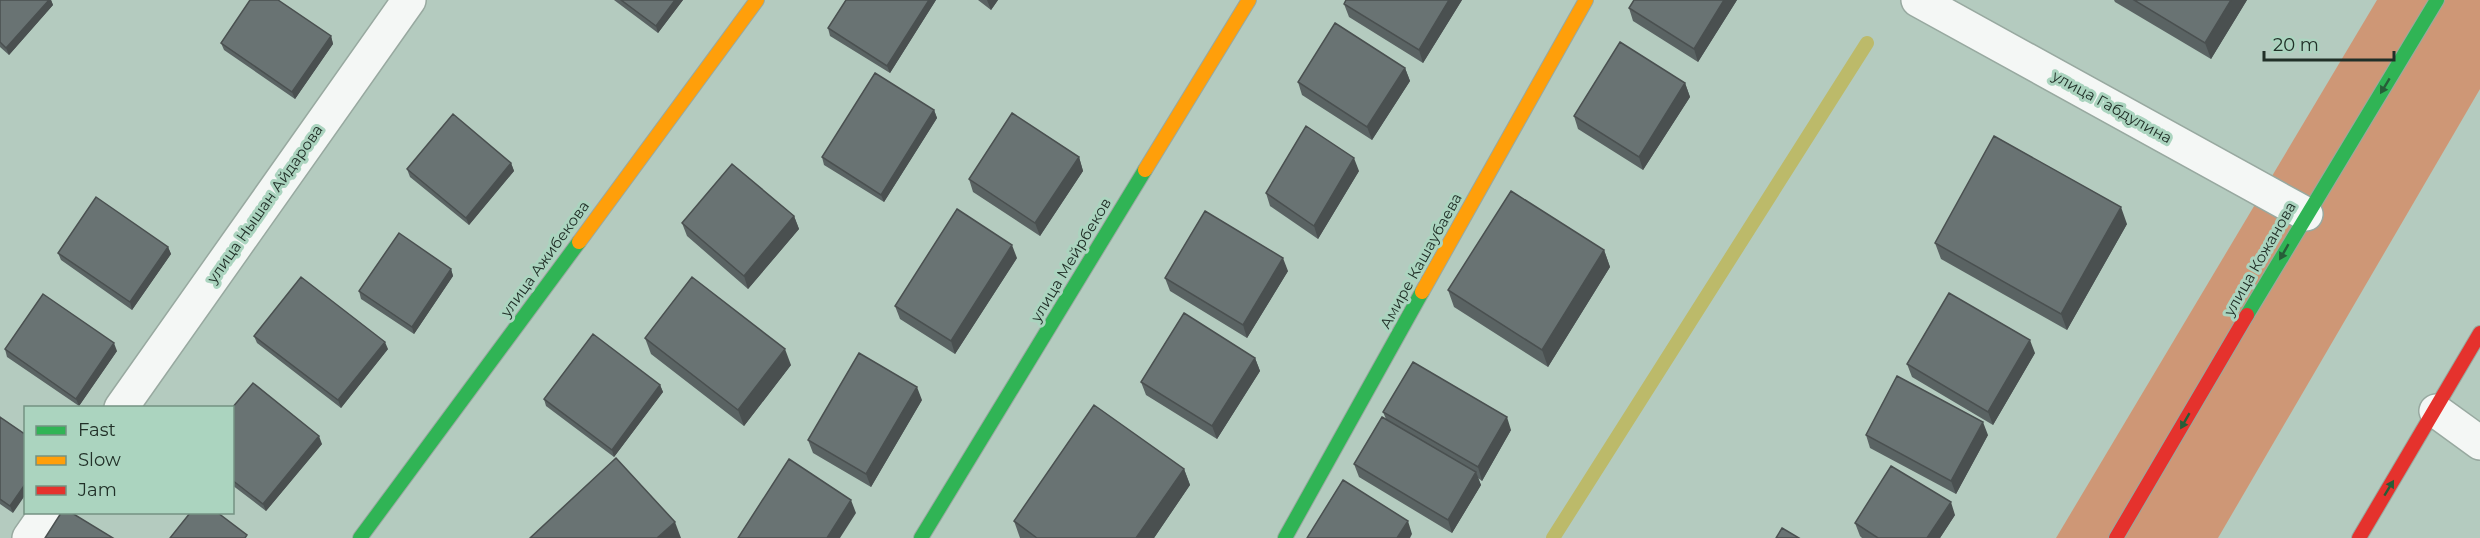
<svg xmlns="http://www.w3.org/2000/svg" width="2480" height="538" font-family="Montserrat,sans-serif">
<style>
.forest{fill:#ce9776}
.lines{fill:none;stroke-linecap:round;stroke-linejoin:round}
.stream{stroke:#bcba6a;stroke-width:14}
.street-casing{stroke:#98a9a0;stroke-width:36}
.fast-casing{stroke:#98a9a0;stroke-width:16}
.slow-casing{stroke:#98a9a0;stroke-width:16}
.jam-casing{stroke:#98a9a0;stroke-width:16}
.street{stroke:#f4f7f5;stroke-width:33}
.fast{stroke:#30b455;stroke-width:14}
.slow{stroke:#ff9f0a;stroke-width:14}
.jam{stroke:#e5322d;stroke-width:14}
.wall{fill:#5a6363}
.shaded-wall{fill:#4a5050}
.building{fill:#697373;stroke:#4a5050;stroke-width:1.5}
.oneway{fill:#265e38}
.labels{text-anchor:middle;stroke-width:6;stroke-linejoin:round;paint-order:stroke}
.street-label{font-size:15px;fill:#213028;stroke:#abd4bf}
</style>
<rect width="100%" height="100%" fill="#b4cbbf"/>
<path class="forest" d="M 2377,0 L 2480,0 L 2480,89 L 2218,538 L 2056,538 Z"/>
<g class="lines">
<path class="stream" d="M 1553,538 L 1867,43"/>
<defs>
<path id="street" d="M 1918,0 L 2306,214
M 121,408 L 409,0
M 2436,411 L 2480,443
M 29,538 L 47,512"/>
<path id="fast" d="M 2247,315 L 2437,0
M 360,538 L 579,242
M 921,538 L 1145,170
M 1285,538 L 1422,292"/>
<path id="slow" d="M 1145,170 L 1249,0
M 579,242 L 757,0
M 1422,292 L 1586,0"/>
<path id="jam" d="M 2116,538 L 2247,315
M 2359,538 L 2480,333"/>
</defs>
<use href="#street" class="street-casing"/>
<use href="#fast" class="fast-casing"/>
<use href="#slow" class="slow-casing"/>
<use href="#jam" class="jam-casing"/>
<use href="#street" class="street"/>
<use href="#fast" class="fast"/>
<use href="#slow" class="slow"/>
<use href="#jam" class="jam"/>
</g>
<path class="wall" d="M 0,0 L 51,0 L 53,5 L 9,55 L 0,47 Z
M 614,0 L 683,0 L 658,33 Z
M 846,0 L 936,0 L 890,73 L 830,36 L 828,28 Z
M 978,0 L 998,0 L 991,10 Z
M 1462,0 L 1423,63 L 1349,17 L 1344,4 Z
M 1737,0 L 1698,62 L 1633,21 L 1629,8 Z
M 2114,0 L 2247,0 L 2211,59 L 2115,2 Z
M 331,36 L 333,44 L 295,99 L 224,50 L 221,43 Z
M 1405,68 L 1410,81 L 1372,140 L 1302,95 L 1298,82 Z
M 1685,83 L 1690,97 L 1643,170 L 1578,129 L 1574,116 Z
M 934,110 L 937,118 L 884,202 L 824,165 L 822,157 Z
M 1079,157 L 1083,171 L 1040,236 L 973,192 L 969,179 Z
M 511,163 L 514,171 L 469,225 L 410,177 L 407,169 Z
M 1359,171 L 1318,239 L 1270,206 L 1266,193 Z
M 794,216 L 799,229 L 748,289 L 687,236 L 682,223 Z
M 2127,224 L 2067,330 L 1941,259 L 1935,243 Z
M 168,247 L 171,254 L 132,310 L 61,260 L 58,253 Z
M 1604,250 L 1610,267 L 1548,367 L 1454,307 L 1448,290 Z
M 1017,258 L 955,354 L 900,319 L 895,306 Z
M 451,269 L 453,276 L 414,334 L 361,299 L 359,291 Z
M 1288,271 L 1247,338 L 1170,291 L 1165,278 Z
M 254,336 L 388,349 L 341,408 L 257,343 Z
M 645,338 L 791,365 L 744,426 L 651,354 Z
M 5,349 L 117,351 L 79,406 L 7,357 Z
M 2035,353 L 1993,425 L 1912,377 L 1907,364 Z
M 1255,358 L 1260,371 L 1217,439 L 1146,395 L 1141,382 Z
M 660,385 L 663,392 L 614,457 L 546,406 L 544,399 Z
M 922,400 L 871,487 L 813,453 L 808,440 Z
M 232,408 L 322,444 L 266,511 L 232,485 Z
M 1383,412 L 1511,430 L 1482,481 L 1478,478 L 1481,485 L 1452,533 L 1359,477 L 1354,464 L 1386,419 Z
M 0,417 L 13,513 L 0,504 Z
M 1866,435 L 1988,435 L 1956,494 L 1870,448 Z
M 1184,469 L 1190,485 L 1154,538 L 1020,538 L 1014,521 Z
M 1955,515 L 1940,538 L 1862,538 L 1860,536 L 1855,523 Z"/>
<path class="shaded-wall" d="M 49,0 L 51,0 L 53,5 L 9,55 L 6,48 Z
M 675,0 L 683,0 L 658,33 L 656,26 Z
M 929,0 L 936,0 L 890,73 L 887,66 Z
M 987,0 L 998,0 L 991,10 Z
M 1449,0 L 1462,0 L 1423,63 L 1419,50 Z
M 1724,0 L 1737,0 L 1698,62 L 1694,49 Z
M 2231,0 L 2247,0 L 2211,59 L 2205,43 Z
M 331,36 L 333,44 L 295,99 L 292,92 Z
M 1405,68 L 1410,81 L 1372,140 L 1367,127 Z
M 1685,83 L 1690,97 L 1643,170 L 1639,157 Z
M 934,110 L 937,118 L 884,202 L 881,195 Z
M 1079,157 L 1083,171 L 1040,236 L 1035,223 Z
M 1354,158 L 1359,171 L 1318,239 L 1314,226 Z
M 511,163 L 514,171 L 469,225 L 466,218 Z
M 2121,207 L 2127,224 L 2067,330 L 2061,314 Z
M 794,216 L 799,229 L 748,289 L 744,276 Z
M 1012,245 L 1017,258 L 955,354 L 951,341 Z
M 168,247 L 171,254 L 132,310 L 130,302 Z
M 1604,250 L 1610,267 L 1548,367 L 1542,350 Z
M 1283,258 L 1288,271 L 1247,338 L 1243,325 Z
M 451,269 L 453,276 L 414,334 L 412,327 Z
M 2030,340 L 2035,353 L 1993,425 L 1988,412 Z
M 385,342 L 388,349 L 341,408 L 338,400 Z
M 114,343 L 117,351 L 79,406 L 76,399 Z
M 785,349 L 791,365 L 744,426 L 738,410 Z
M 1255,358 L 1260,371 L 1217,439 L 1212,426 Z
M 660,385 L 663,392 L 614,457 L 612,450 Z
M 917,387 L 922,400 L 871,487 L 866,474 Z
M 1507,417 L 1511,430 L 1482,481 L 1478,467 Z
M 1983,422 L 1988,435 L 1956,494 L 1951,481 Z
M 319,436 L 322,444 L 266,511 L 263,504 Z
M 1184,469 L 1190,485 L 1154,538 L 1136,538 Z
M 1476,472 L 1481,485 L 1452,533 L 1448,520 Z
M 26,483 L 26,494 L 13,513 L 10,506 Z
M 851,500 L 856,513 L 840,538 L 827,538 Z
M 1951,502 L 1955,515 L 1940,538 L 1927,538 Z
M 1408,521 L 1412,534 L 1410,538 L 1397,538 Z
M 675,522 L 681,538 L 657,538 Z"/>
<path class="building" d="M 0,0 L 49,0 L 6,48 L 0,42 Z
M 250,0 L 278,0 L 331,36 L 292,92 L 221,43 Z
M 621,0 L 675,0 L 656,26 Z
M 846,0 L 929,0 L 887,66 L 828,28 Z
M 1346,0 L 1449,0 L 1419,50 L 1344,4 Z
M 1634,0 L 1724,0 L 1694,49 L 1629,8 Z
M 2134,0 L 2231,0 L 2205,43 Z
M 1335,23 L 1405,68 L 1367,127 L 1298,82 Z
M 1620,42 L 1685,83 L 1639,157 L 1574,116 Z
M 875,73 L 934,110 L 881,195 L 822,157 Z
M 1012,113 L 1079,157 L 1035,223 L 969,179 Z
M 453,114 L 511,163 L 466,218 L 407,169 Z
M 1306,126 L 1354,158 L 1314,226 L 1266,193 Z
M 1994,136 L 2121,207 L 2061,314 L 1935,243 Z
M 732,164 L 794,216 L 744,276 L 682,223 Z
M 1511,191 L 1604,250 L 1542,350 L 1448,290 Z
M 96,197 L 168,247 L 130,302 L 58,253 Z
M 957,209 L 1012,245 L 951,341 L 895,306 Z
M 1205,211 L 1283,258 L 1243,325 L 1165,278 Z
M 399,233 L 451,269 L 412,327 L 359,291 Z
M 301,277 L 385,342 L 338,400 L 254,336 Z
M 692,277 L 785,349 L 738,410 L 645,338 Z
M 1949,293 L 2030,340 L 1988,412 L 1907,364 Z
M 43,294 L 114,343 L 76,399 L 5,349 Z
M 1184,313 L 1255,358 L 1212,426 L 1141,382 Z
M 593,334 L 660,385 L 612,450 L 544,399 Z
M 859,353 L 917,387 L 866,474 L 808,440 Z
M 1413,362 L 1507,417 L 1478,467 L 1383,412 Z
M 1897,376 L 1983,422 L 1951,481 L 1866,435 Z
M 253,383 L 319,436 L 263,504 L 232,480 L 232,408 Z
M 1094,405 L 1184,469 L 1136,538 L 1037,538 L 1014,521 Z
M 0,417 L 26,435 L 26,483 L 10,506 L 0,499 Z
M 1382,417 L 1476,472 L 1448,520 L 1354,464 Z
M 616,458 L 675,522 L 657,538 L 530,538 Z
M 789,459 L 851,500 L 827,538 L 738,538 Z
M 1891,466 L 1951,502 L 1927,538 L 1878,538 L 1855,523 Z
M 1343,480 L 1408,521 L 1397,538 L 1307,538 Z
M 61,513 L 72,513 L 113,538 L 45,538 Z
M 190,513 L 218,513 L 247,535 L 245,538 L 170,538 Z
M 1782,528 L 1799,538 L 1776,538 Z"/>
<defs><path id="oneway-solid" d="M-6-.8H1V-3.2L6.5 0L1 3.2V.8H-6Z" transform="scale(1.5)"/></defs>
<g class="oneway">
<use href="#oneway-solid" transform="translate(2385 86) rotate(121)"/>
<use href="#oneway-solid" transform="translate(2284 252) rotate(120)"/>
<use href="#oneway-solid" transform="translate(2185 421) rotate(120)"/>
<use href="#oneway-solid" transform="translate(2389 488) rotate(-59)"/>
</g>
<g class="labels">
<g class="street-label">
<text transform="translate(2112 107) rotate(29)" y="5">улица Габдулина</text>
<text transform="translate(265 204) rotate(-55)" y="5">улица Нышан Айдарова</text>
<text transform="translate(545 259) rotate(-54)" y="5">улица Ажибекова</text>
<text transform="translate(2260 259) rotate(-60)" y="5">улица Кожанова</text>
<text transform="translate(1071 260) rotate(-59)" y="5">улица Мейрбеков</text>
<text transform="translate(1421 261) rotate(-61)" y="5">Амире Кашаубаева</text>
</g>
</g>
<rect x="24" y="406" width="210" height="108" fill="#abd4bf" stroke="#749283" stroke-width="1.5"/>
<rect x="36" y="426" width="30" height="9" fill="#30b455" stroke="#749283" stroke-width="1.5"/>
<text x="78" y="436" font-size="18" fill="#213028">Fast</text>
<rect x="36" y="456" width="30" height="9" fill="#ff9f0a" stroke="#749283" stroke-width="1.5"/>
<text x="78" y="466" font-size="18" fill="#213028">Slow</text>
<rect x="36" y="486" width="30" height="9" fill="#e5322d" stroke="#749283" stroke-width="1.5"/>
<text x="78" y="496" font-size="18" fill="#213028">Jam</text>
<path d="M2264 51v9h130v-9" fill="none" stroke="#213028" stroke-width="3"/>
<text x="2273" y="51" font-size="18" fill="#213028" stroke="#abd4bf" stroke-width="4.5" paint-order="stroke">20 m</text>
</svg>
